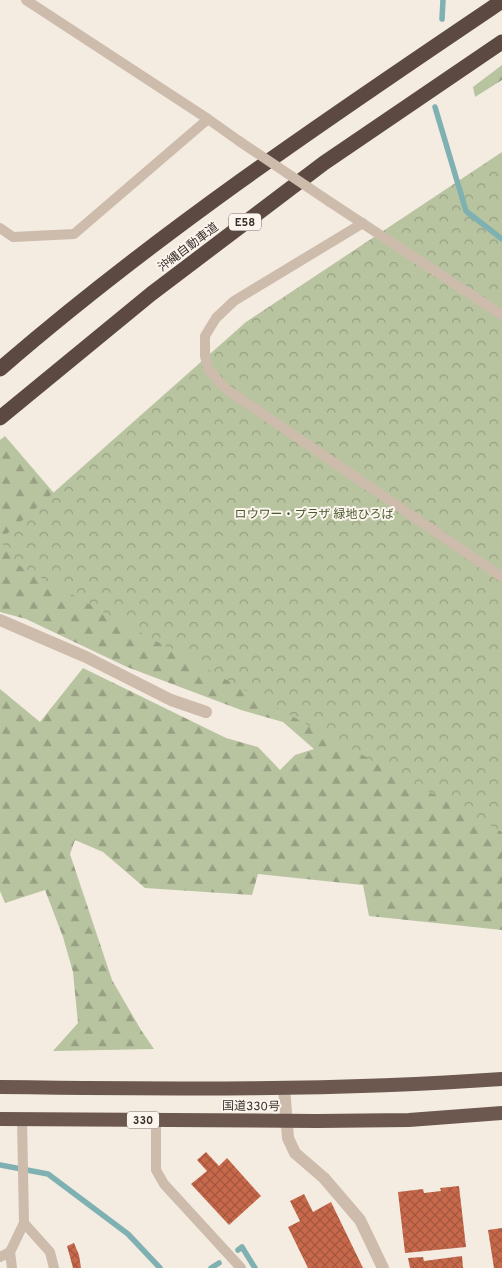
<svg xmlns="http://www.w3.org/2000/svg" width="502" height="1268" font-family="Overpass,'Noto Sans JP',sans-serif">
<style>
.forest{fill:url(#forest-firs)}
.park{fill:url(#park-crowns)}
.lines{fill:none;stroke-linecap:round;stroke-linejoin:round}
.stream{stroke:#7fb0b2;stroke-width:5.5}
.building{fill:url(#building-cross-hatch)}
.service{stroke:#cdbbac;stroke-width:10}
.minor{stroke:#cdbbac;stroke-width:12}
.trunk{stroke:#6c584f;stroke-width:14}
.motorway{stroke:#5c4a42;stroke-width:15}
.service-bridge{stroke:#cdbbac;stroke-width:10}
.labels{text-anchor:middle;stroke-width:4;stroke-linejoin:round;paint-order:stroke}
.shield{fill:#fbf5ee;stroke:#756b66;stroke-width:1}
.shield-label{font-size:11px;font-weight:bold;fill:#3b302b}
.street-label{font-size:12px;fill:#3b302b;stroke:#fbf5ee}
.park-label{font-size:12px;fill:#4a5a2e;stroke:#fbf5ee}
</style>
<defs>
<pattern id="forest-firs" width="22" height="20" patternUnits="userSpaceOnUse" patternTransform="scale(1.25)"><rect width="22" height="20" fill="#b8c4a0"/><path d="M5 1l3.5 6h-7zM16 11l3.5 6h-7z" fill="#97a083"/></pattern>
<pattern id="park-crowns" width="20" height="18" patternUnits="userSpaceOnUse" patternTransform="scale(1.25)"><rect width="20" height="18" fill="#b8c4a0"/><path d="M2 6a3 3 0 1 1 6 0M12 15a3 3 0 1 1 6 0" fill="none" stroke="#97a083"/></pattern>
<pattern id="building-cross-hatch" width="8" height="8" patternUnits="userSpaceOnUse" patternTransform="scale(1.25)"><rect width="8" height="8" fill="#c8694b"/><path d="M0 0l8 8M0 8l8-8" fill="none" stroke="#a4573f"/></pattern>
</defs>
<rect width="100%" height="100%" fill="#f4ebe1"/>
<path class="forest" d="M 502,65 L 502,80 L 475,97 L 473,87 Z
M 5,436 L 65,506 L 502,698 L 502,930 L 369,916 L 363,885 L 258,874 L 252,895 L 145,888 L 103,852 L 75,840 L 70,854 L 112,980 L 141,1030 L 154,1049 L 53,1051 L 78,1023 L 73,972 L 63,937 L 45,890 L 5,903 L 0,891 L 0,689 L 40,722 L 83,668 L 226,738 L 258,747 L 280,770 L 295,755 L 314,749 L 283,722 L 241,710 L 127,667 L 26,619 L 0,612 L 0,440 Z"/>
<path class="park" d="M 502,152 L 502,832 L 20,566 L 0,540 L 246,322 Z"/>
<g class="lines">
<path class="stream" d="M 442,19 L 443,0
M 435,107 L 466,211 L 502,239
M 0,1165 L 48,1174 L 128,1234 L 160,1268
M 238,1250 L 242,1247 L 255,1268
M 211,1268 L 219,1263"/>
</g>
<path class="building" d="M 206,1152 L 219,1166 L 227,1158 L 261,1196 L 229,1225 L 191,1184 L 207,1171 L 197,1160 Z
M 459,1186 L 466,1247 L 405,1253 L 398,1192 L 423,1189 L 424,1193 L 441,1191 L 440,1188 Z
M 304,1194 L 313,1212 L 331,1202 L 363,1268 L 308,1268 L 288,1227 L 300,1221 L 290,1201 Z
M 502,1228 L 502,1268 L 494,1268 L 488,1230 Z
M 74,1243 L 79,1255 L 81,1268 L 73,1268 L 67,1246 Z
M 462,1256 L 463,1268 L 410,1268 L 408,1258 L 423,1257 L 424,1261 Z"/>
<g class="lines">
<path class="service" d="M 26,0 L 208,119 L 239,141
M 330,202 L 502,315
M 363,223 L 234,301 L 216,318 L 205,336 L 205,356 L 208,369 L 226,389 L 502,577
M 0,228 L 13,237 L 74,234 L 208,119
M 156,1120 L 156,1170 L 164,1184 L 241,1268
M 24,1223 L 50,1252 L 54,1268
M 0,1257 L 10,1252
M 12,1268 L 10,1252 L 24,1223 L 22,1119"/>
<path class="minor" d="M 0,620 L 86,657 L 171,700 L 206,712
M 284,1087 L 288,1138 L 295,1153 L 324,1178 L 360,1220 L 383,1268"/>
<path class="trunk" d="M 0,1087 C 167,1089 335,1091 502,1079
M 0,1119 L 317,1121 L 409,1120 L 502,1113"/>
<path class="motorway" d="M 0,369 C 157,233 330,117 502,1
M 0,418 L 151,294 L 324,163 L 502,42"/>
<path class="service-bridge" d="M 239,141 L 330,202"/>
</g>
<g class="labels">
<g class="shield">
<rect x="229" y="213.5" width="32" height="17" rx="4"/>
<rect x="127" y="1111.5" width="32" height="17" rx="4"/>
</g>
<g class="shield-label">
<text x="245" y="226">E58</text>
<text x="143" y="1124">330</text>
</g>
<g class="street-label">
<text transform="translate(188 247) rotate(-37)" y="4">沖縄自動車道</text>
<text transform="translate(251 1106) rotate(1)" y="4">国道330号</text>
</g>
<g class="park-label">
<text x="314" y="518">ロウワー・プラザ 緑地ひろば</text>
</g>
</g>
</svg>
